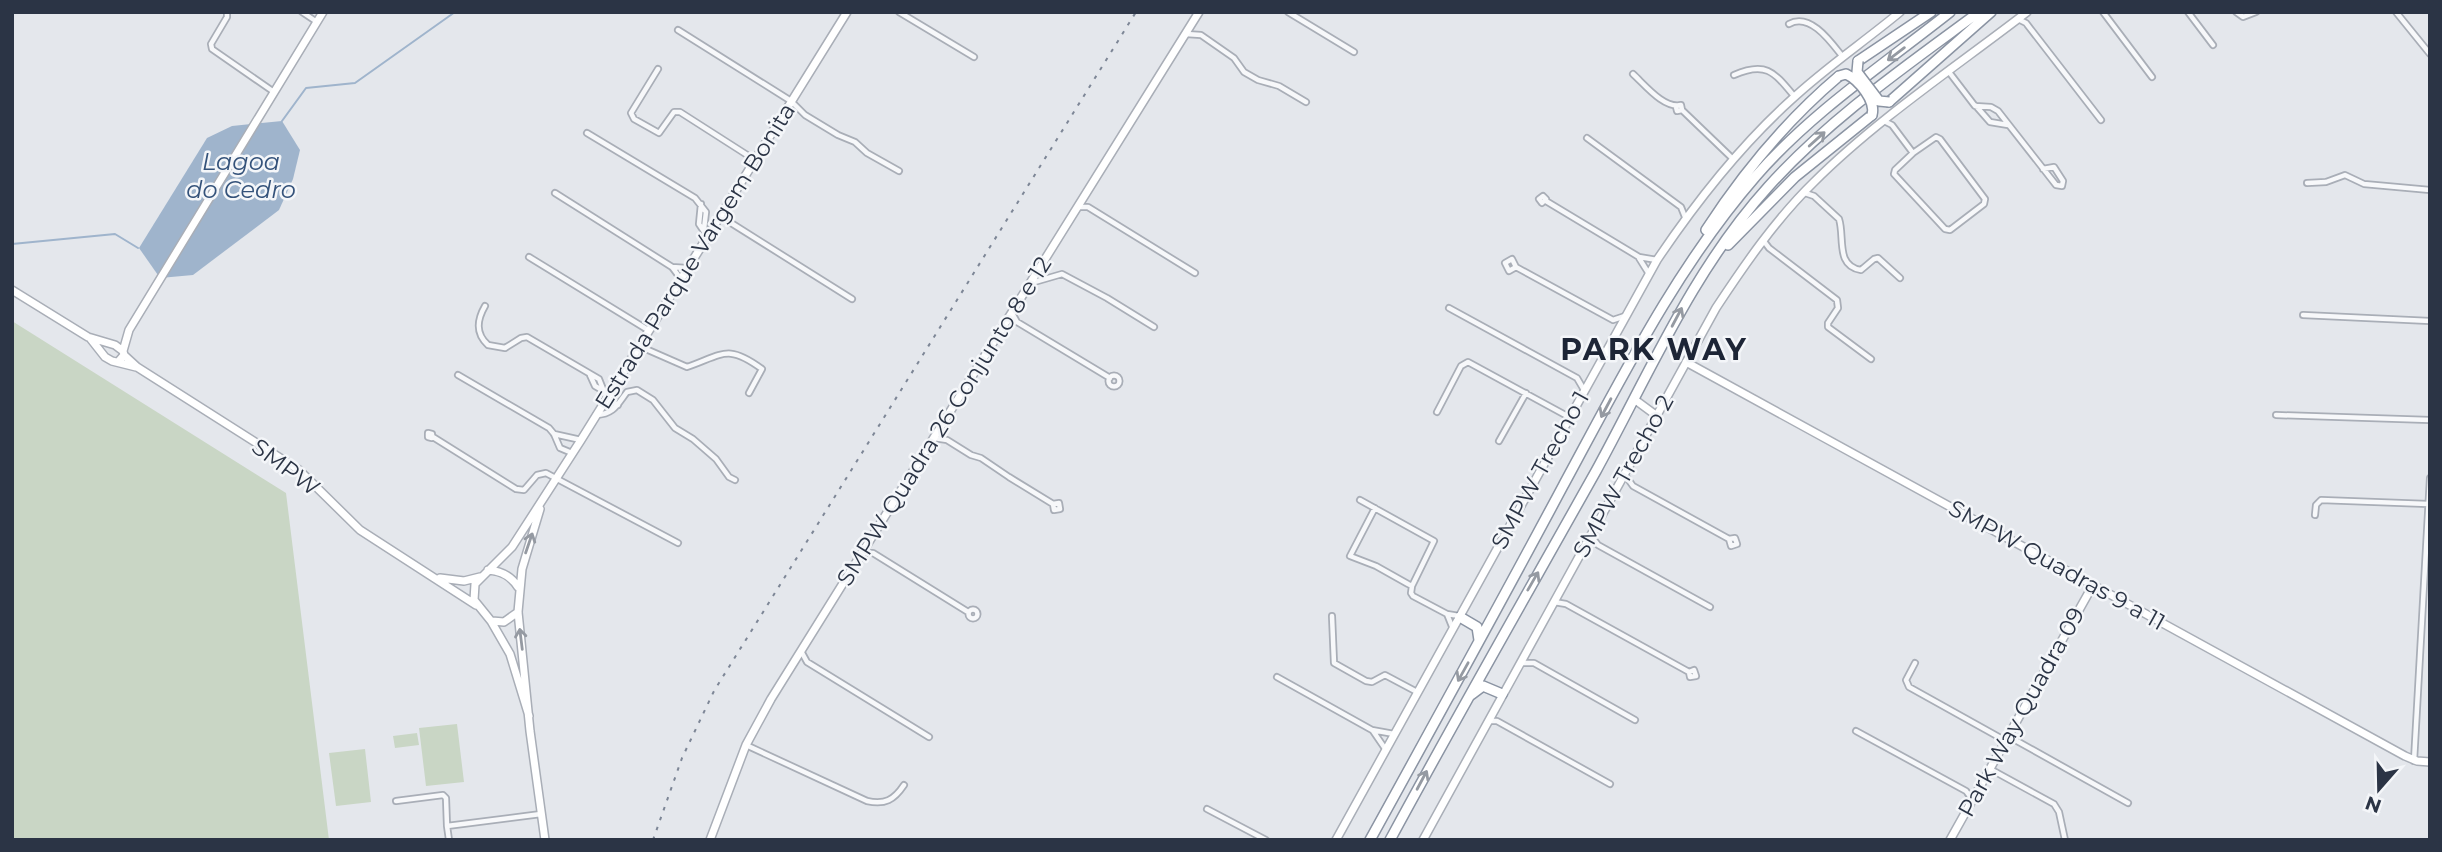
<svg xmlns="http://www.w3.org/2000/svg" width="2442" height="852" font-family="Montserrat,sans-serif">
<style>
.green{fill:#c9d6c5}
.water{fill:#9fb4cc}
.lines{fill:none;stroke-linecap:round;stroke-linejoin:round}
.stream{stroke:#9fb4cc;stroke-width:2}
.street-casing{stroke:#a9aeb7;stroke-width:8}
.secondary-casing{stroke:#a9aeb7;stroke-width:10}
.highway-casing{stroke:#8b94a3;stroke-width:12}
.street{stroke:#f7f8fa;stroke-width:4.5}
.secondary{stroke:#fff;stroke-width:7}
.highway{stroke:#fff;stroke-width:9}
.rail{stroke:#7d8696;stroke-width:2;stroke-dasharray:3.5 7;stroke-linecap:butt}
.highway-bridge-casing{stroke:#8b94a3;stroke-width:12;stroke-linecap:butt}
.highway-bridge{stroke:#fff;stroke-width:9}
.oneway{stroke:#959aa2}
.labels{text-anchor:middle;stroke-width:5;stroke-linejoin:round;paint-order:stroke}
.street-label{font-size:23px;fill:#2b3445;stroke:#f4f6f9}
.water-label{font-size:24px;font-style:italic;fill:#34527a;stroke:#f4f6f9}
.district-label{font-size:30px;font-weight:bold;letter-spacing:2px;fill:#1d2536;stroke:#f4f6f9}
</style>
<rect width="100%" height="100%" fill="#e4e7ec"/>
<path class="green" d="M 12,321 L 286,493 L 329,840 L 12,840 Z
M 457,724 L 464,782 L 426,786 L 419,728 Z
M 417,733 L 419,745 L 395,748 L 393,736 Z
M 365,749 L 371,802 L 336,806 L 329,753 Z"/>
<path class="water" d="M 282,121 L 300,150 L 293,179 L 279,210 L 193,275 L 160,278 L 139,248 L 207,138 L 232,126 Z"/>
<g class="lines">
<path class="stream" d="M 282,121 L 306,88 L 355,83 L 455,12
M 12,244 L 115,234 L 138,248"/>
<defs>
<path id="street" d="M 227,12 L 227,17 L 211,44 L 212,49 L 274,92
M 302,12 L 317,22
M 899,12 L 974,57
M 1288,12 L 1354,52
M 2103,12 L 2152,77
M 2188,12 L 2213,45
M 2236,12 L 2243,17 L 2256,12
M 2396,12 L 2430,54
M 2018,19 L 2026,23 L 2101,120
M 1789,24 C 1810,12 1831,42 1842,56
M 678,30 L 791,101 L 805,115 L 838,135 L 855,142 L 867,153 L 899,171
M 1186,34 L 1201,35 L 1234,58 L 1244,72 L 1258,80 L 1279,86 L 1306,102
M 658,69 L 631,113 L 634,119 L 659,133 L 674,112 L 680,112 L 755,160
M 1949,72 L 1975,106 L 1991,107 L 1998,111 L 2056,185 L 2062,186 L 2063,181 L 2054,167 L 2043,169
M 1633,74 C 1645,85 1664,109 1681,105 L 1682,110 L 1677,111 L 1676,107
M 1734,75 C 1766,61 1774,72 1794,96
M 1976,106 L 1990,122 L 2008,125
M 1682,110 L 1733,159
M 1884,121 L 1892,125 L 1913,153
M 587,133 L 695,198 L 706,212 L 704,229
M 1936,137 L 1940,139 L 1985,199 L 1984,204 L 1950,230 L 1945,229 L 1894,174 L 1895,170 L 1913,153 Z
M 1587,138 L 1681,207 L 1685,217
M 2307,183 L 2326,182 L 2345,175 L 2364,184 L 2430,190
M 555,193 L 672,267 L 681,279
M 1805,193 L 1814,196 L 1839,219 C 1845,237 1835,266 1861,270 L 1874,259 L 1878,258 L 1900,278
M 1543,196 L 1546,199 L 1542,203 L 1539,199 Z
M 1546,201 L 1639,257 L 1657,260
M 701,204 L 699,224 L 707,236
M 1078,207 L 1088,207 L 1195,273
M 720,216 L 852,299
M 1763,240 L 1769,248 L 1837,300 L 1838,308 L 1828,323 L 1828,327 L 1871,359
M 529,257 L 648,330
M 1639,258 L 1649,274
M 672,267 L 687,268
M 1516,267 L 1509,271 L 1505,263 L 1512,259 L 1516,267 L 1613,320 L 1625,316
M 1031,283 L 1062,274 L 1107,298 L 1154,327
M 485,306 C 477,320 475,333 488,345 L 505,348 L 521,338 L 527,337 L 599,379 L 607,399 L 618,405
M 1449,308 L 1577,378 L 1584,390
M 1012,313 L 1017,322 L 1110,378
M 2303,315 L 2430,321
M 639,346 L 687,367 C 724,354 728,344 762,369 L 749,393
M 458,375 L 549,428 L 554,434 L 560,448 L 572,453
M 590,375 L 595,386 L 602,390
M1108.5 381a5.5 5.5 0 1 1 11 0a5.5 5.5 0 1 1-11 0Z
M 1437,412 L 1461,366 L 1468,362 L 1569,417
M 596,415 C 614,414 617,405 627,392 L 637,390 L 653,400 L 675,428 L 693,439 L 716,459 L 729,477 L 735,480
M 2276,415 L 2430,420
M 428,433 L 432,434 L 432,438 L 428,437 Z
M 554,434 L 581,440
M 433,437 L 516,489 L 524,490 L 537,475 L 546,473 L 678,543
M 934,438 L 947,440 L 971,455 L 981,458 L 1009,477 L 1053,504 L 1059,503 L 1060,509 L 1054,510 L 1053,504
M 1499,441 L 1526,393
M 1625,475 L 1633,486 L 1729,539 L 1731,546 L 1737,544 L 1735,538 L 1729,539
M 1360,500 L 1434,541 L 1412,586
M 1375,508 L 1350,556 L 1376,566 L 1408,584 L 1412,586 L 1411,593 L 1413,596 L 1447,614 L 1459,616
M 2315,515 L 2316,505 L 2321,500 L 2428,504
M 1591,536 L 1598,545 L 1710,607
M 863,553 L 873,553 L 968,612
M 1554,602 L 1566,604 L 1689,672 L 1694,670 L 1696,676 L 1690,677 L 1689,672
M968.5 614a4.5 4.5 0 1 1 9 0a4.5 4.5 0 1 1-9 0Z
M 1447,614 L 1453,629
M 1332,616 L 1334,663 L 1366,681 L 1372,682 L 1385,675 L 1417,692
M 801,651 L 807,662 L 929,737
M 1521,663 L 1534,663 L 1635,720
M 1915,663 L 1906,680 L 1909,687 L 2006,741
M 1277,677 L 1372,730 L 1394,734
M 1489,721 L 1497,721 L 1610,784
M 1373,731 L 1386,750
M 1856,731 L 1966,791 L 1972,799
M 2008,736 L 2128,803
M 746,745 L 867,801 C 885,805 894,800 904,785
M 2414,761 L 2430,478
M 1990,769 L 2054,804 L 2059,812 L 2065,840
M 396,801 L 443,795 L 446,798 L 447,826
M 1207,809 L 1266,840
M 449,840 L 447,826 L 541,814"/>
<path id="secondary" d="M 12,290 L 88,337 L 115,345 L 123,351
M 90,338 L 105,357 L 112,361 L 136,367
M 124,355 L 137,367 L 299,470 L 360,530 L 476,605
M 118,362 L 124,355 L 123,351 L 129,330 L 323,12
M 1686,362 L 2405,756 L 2417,761 L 2430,762
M 1634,399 L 1657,416
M 540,509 L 522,569 L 518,612 L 530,731 L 545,840
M 488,570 C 502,571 511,576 518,587
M 440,578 L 464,581 L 480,577
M 492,621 L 504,622 L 518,612
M 529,716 L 510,654 L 491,621 L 474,600 L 475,584 L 512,547 L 581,440 L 847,12
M 710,840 L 746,745 L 771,699 L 1199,12
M 1336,840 L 1657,260 C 1696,202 1739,147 1791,100 C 1825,68 1864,42 1900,12
M 1423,840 L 1716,308 C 1745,264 1776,219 1814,182 C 1876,120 1957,66 2027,12
M 1950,840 L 2093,585"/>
<path id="highway" d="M 1858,61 L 1931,12
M 1889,102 L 1991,12
M 1706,230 C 1743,173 1787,120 1839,76
M 1728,245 L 1795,177 L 1872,115
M 1460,617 L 1477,627 L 1479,640
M 1471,695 L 1483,686 L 1502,694
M 1370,840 C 1435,722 1500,604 1563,486 C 1621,379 1676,268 1756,176 C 1812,112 1883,65 1950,12
M 1390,840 C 1457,716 1527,594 1596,471 C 1649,374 1693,270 1768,187 C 1829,119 1906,66 1979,12"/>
</defs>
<use href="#street" class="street-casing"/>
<use href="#secondary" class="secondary-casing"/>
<use href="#highway" class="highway-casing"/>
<use href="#street" class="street"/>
<use href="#secondary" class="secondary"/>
<use href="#highway" class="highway"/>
<path class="rail" d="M 653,840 L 682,758 L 714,691 L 1136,12"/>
<defs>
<path id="highway-bridge" d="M 1858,61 L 1857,72 L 1879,101 L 1889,102
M 1839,76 L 1846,74 C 1859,80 1876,101 1872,115"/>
</defs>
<use href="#highway-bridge" class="highway-bridge-casing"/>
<use href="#highway-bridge" class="highway-bridge"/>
</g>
<defs><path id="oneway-shaft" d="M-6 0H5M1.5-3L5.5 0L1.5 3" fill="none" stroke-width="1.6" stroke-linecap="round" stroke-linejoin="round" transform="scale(1.75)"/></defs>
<g class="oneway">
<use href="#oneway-shaft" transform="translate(1896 54) rotate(143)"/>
<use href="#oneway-shaft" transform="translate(1817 139) rotate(-42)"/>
<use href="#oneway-shaft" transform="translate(1677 317) rotate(-62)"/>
<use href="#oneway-shaft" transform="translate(1606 408) rotate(118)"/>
<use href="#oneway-shaft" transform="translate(529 543) rotate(-71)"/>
<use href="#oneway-shaft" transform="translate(1533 581) rotate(-60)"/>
<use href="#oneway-shaft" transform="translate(521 639) rotate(-97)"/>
<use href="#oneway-shaft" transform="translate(1463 672) rotate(119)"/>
<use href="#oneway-shaft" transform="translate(1422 780) rotate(-62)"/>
</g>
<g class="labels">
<g class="street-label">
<text transform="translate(695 256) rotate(-58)" y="8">Estrada Parque Vargem Bonita</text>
<text transform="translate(944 421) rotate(-58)" y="8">SMPW Quadra 26 Conjunto 8 e 12</text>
<text transform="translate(286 467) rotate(37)" y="8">SMPW</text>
<text transform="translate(1540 470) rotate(-61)" y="8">SMPW Trecho 1</text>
<text transform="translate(1623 476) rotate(-61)" y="8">SMPW Trecho 2</text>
<text transform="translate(2057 565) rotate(29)" y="8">SMPW Quadras 9 a 11</text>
<text transform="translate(2021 712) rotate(-61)" y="8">Park Way Quadra 09</text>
</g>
<g class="water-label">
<text x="241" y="170">Lagoa<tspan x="241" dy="28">do Cedro</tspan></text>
</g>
<g class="district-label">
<text x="1654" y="360">PARK WAY</text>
</g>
</g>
<rect width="2442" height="852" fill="none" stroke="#2b3445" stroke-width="28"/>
<g transform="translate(2379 789) rotate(200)" stroke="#f4f6f9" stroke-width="5" paint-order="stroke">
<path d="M0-5L12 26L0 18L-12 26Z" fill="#2b3445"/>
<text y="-10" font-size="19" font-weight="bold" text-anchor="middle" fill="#2b3445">N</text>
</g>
</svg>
